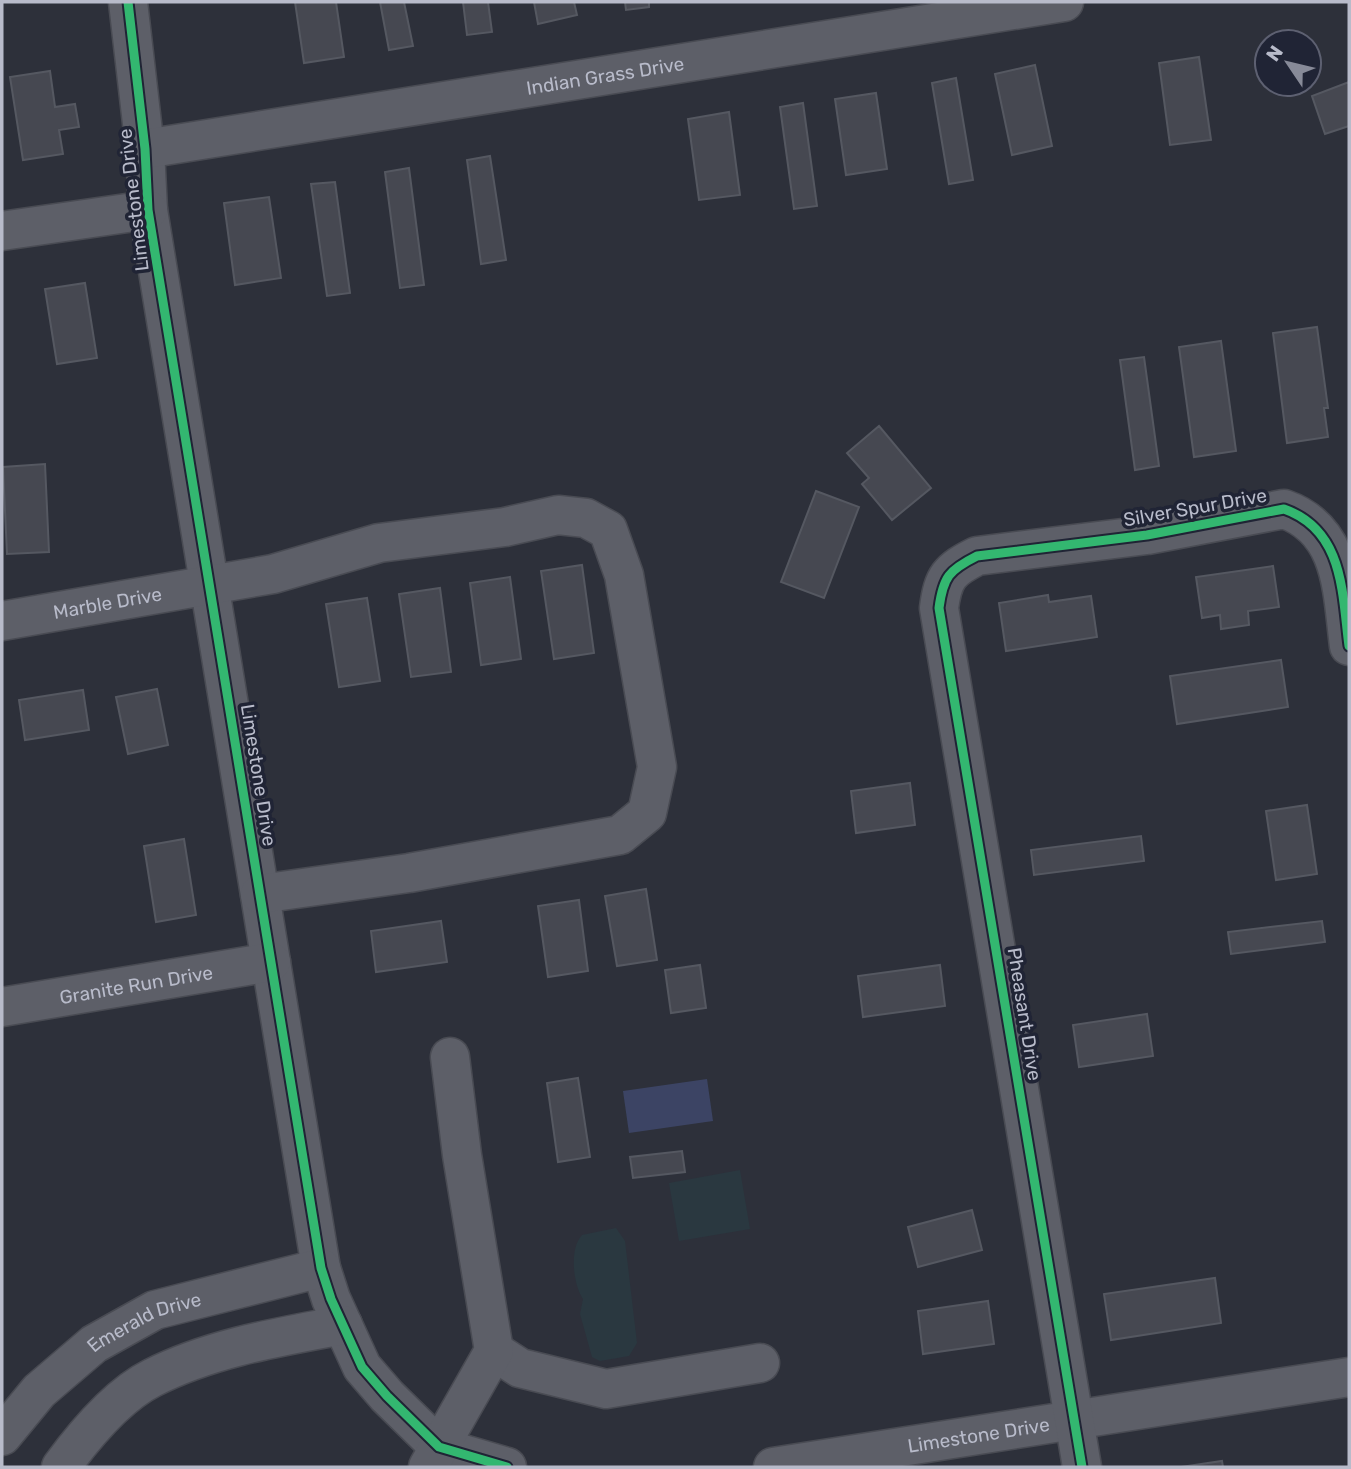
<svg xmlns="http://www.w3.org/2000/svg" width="1351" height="1469" font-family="Rubik,sans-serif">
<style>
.green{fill:#2a3840}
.water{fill:#3c4464}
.building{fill:#464851;stroke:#555861;stroke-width:2}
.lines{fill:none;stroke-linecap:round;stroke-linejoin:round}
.minor-casing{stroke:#494b53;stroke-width:41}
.minor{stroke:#5d5f68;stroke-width:38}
.cycleway-casing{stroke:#202435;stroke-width:13}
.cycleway{stroke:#33b770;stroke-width:9}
.labels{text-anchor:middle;stroke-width:7;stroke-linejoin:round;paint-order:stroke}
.street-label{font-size:19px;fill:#b8bbca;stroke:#202435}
</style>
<rect width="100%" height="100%" fill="#2d303a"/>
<path class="green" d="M 740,1170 L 750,1229 L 679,1241 L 669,1183 Z
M 616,1228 L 625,1241 L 637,1343 L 629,1356 L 600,1361 L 592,1357 L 580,1314 L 583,1299 C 573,1284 569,1249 582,1235 Z"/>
<path class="water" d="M 707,1079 L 713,1121 L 629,1133 L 623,1091 Z"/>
<path class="building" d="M 295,2 L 336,2 L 344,57 L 304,63 Z
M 380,2 L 404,2 L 413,46 L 389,50 Z
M 463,2 L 488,2 L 492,32 L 467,35 Z
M 534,2 L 574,2 L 577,15 L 538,24 Z
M 625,2 L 649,2 L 649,7 L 626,10 Z
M 1199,57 L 1211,140 L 1170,145 L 1159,63 Z
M 1035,65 L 1052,146 L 1012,155 L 995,74 Z
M 50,71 L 55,107 L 75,104 L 79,127 L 59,130 L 63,154 L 23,160 L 10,77 Z
M 956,78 L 973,180 L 949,184 L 932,83 Z
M 1349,82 L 1349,126 L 1325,134 L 1312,96 Z
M 876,93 L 887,169 L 846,175 L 835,99 Z
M 803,103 L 817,206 L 794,209 L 780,107 Z
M 729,112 L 740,195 L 699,200 L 688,119 Z
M 490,156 L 506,260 L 481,264 L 467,160 Z
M 409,168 L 424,285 L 400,288 L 385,172 Z
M 335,182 L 350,293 L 327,296 L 311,184 Z
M 269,197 L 281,278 L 235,285 L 224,203 Z
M 85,283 L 97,358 L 57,364 L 45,289 Z
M 1317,327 L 1328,408 L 1324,408 L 1328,437 L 1287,443 L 1273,333 Z
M 1221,341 L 1236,451 L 1194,457 L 1179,347 Z
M 1144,357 L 1159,466 L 1135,470 L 1120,360 Z
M 879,426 L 931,488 L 892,520 L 862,484 L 869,478 L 847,453 Z
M 45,464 L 49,552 L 7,554 L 3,467 Z
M 816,491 L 859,507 L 824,598 L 781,582 Z
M 582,565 L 594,653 L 554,659 L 541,571 Z
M 1273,566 L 1279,607 L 1248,611 L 1249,625 L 1221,629 L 1220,615 L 1202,618 L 1196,577 Z
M 510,577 L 521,659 L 481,665 L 470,583 Z
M 440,588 L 451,672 L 411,677 L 399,594 Z
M 1048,595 L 1049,602 L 1091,596 L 1097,637 L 1006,651 L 999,603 Z
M 367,598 L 380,681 L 339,687 L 326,604 Z
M 1281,660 L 1288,707 L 1177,724 L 1170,676 Z
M 157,689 L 168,745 L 128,754 L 116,697 Z
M 83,690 L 89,730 L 25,740 L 19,700 Z
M 910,783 L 915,825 L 856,833 L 851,791 Z
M 1307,805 L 1317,874 L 1276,880 L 1266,811 Z
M 1141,836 L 1144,861 L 1034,875 L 1031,850 Z
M 184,839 L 196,915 L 156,922 L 144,846 Z
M 646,889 L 657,960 L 617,966 L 605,896 Z
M 579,900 L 588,971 L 548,977 L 538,906 Z
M 441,921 L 447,962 L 376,972 L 371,931 Z
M 1322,921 L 1325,942 L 1231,954 L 1228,932 Z
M 700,965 L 706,1008 L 671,1013 L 665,970 Z
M 940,965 L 945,1006 L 863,1017 L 858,976 Z
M 1147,1014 L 1153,1056 L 1079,1067 L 1073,1025 Z
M 578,1078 L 590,1157 L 558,1162 L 547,1083 Z
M 682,1151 L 685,1172 L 633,1178 L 630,1157 Z
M 972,1210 L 982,1250 L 918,1267 L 908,1227 Z
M 1215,1278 L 1221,1323 L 1111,1340 L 1104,1294 Z
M 988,1301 L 994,1344 L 923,1354 L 918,1311 Z
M 1222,1461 L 1223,1467 L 1181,1467 Z"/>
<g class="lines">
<defs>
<g id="minor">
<path d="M 128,2 L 145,149 L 148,210 L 321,1268 L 331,1299 L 362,1367 L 387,1396 L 439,1447 L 507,1467"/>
<path id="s1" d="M 145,149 L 1064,2"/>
<path d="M 2,231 L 148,210"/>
<path id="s2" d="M 2,621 L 273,574 L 379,543 L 505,527 L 558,515 L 586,518 L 608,530 L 624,575 L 657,767 L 647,813 L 620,835 L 409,873 L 260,894"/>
<path id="s3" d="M 2,1007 L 271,962"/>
<path d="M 494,1351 L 520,1368 L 606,1389 L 760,1363"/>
<path id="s4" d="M 2,1436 L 39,1391 L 94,1344 L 155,1310 L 321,1268"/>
<path d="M 61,1467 C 83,1437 118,1395 152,1378 C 211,1348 279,1337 343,1325"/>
<path d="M 428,1467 L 494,1351 L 462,1155 L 450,1057"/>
<path id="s5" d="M 773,1467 L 1349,1377"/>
<path d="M 1082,1467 L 939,608 C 943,577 949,570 977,556 L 1147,535 L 1284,509 C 1344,530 1342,593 1349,646"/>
</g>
</defs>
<use href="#minor" class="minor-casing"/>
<use href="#minor" class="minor"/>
<defs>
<path id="cycleway" d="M 128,2 L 145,149 L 148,210 L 321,1268 L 331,1299 L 362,1367 L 387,1396 L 439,1447 L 507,1467
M 1082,1467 L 939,608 C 943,577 949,570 977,556 L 1147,535 L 1284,509 C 1344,530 1342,593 1349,646"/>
</defs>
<use href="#cycleway" class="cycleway-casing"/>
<use href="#cycleway" class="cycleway"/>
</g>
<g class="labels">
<g class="street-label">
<text dy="7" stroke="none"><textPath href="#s1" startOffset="466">Indian Grass Drive</textPath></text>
<text transform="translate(133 200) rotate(-97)" y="7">Limestone Drive</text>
<text transform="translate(1195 507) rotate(-10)" y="7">Silver Spur Drive</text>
<text dy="7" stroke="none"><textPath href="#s2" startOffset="107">Marble Drive</textPath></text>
<text transform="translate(259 775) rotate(81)" y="7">Limestone Drive</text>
<text dy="7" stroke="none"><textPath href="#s3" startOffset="136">Granite Run Drive</textPath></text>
<text transform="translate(1025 1014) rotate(81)" y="7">Pheasant Drive</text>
<text dy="7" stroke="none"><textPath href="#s4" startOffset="186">Emerald Drive</textPath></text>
<text dy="7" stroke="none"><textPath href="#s5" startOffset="208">Limestone Drive</textPath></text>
</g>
</g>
<rect width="1351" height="1469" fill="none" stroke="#b8bbca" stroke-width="7"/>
<g transform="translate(1288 63) rotate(305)"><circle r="33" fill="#202435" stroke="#5d6071" stroke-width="2"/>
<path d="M0-5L12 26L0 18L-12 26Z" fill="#878a98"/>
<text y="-10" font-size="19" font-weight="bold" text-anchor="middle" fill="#b8bbca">N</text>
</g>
</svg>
